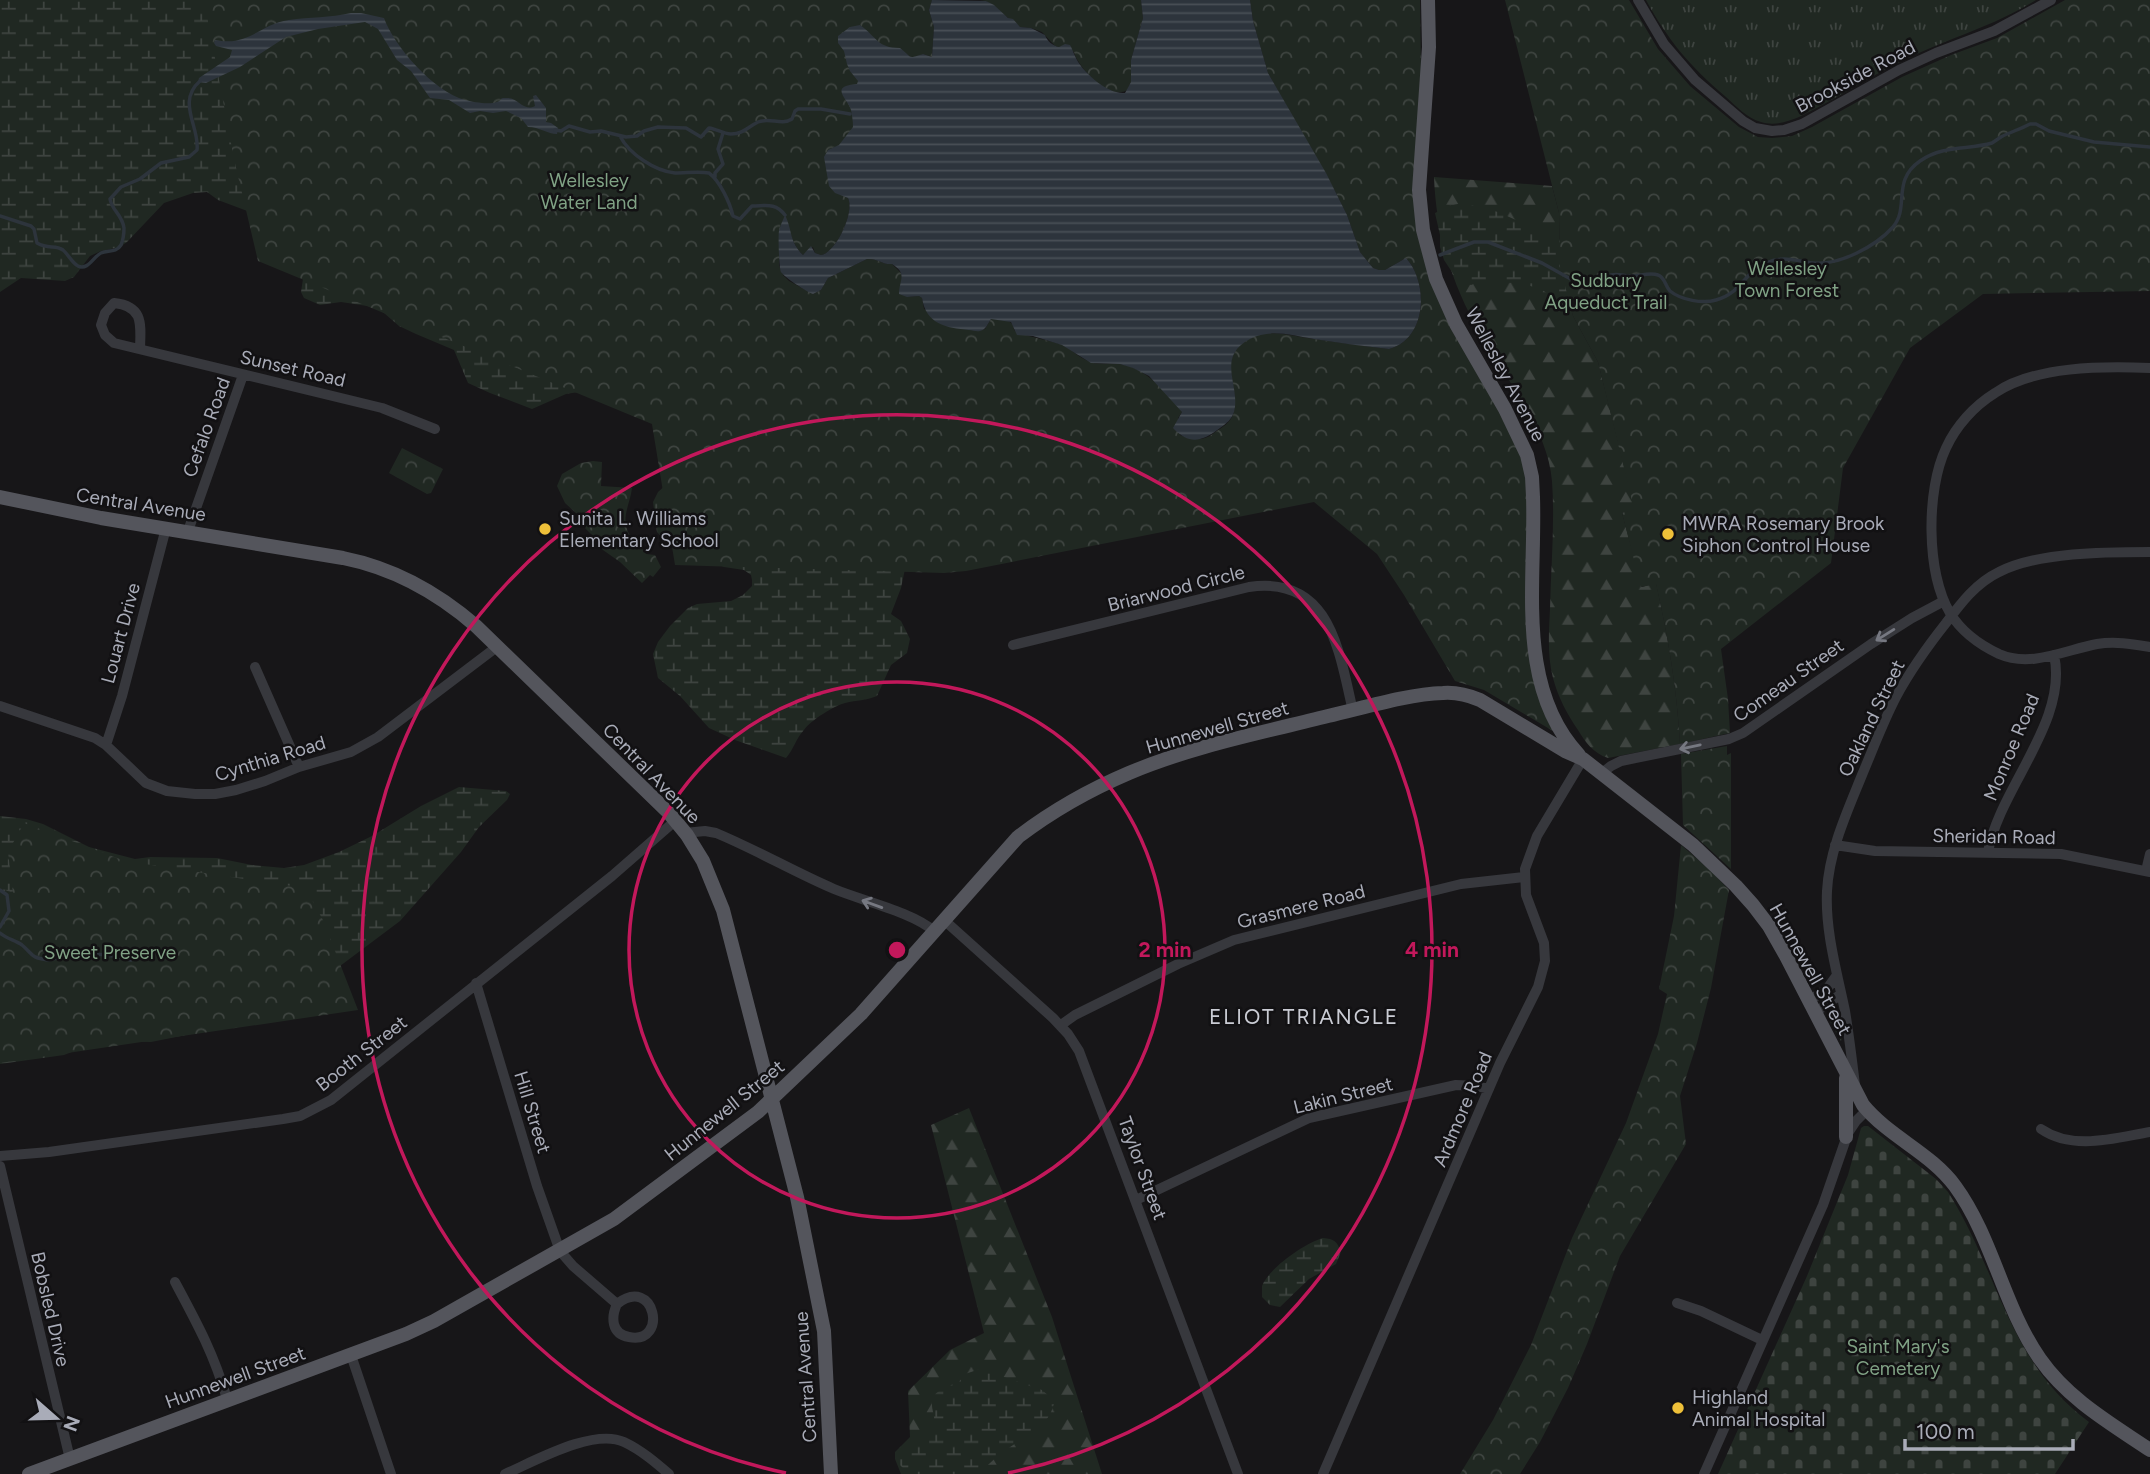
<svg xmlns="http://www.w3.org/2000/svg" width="2150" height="1474" font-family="Figtree,sans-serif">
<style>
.grass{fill:url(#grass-tufts)}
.forest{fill:url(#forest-firs)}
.wetland{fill:url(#wetland-marsh)}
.cemetery{fill:url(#cemetery-stones)}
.park{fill:url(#park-crowns)}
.water{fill:url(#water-rules)}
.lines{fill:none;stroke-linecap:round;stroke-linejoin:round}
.stream{stroke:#2d343c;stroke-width:3.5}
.minor{stroke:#37383d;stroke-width:10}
.major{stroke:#54555c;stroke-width:14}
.oneway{stroke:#767881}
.ring{fill:none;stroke:#c2185b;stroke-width:3.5}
.poi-dot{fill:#eec039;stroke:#121113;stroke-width:2.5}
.labels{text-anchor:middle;stroke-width:5;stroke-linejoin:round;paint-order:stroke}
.street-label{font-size:19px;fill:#a9acb8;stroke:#121113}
.park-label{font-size:19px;fill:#80a285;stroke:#121113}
.poi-label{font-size:19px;fill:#a9acb8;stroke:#121113;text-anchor:start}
.neighbourhood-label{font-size:21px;letter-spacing:2px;fill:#caccd4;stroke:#121113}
.centre{fill:#c2185b;stroke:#121113;stroke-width:3.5}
.ring-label{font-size:21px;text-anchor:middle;font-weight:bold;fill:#c2185b;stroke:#121113;stroke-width:5;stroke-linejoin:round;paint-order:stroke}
</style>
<defs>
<pattern id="grass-tufts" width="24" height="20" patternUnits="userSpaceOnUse" patternTransform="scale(1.75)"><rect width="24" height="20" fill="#202822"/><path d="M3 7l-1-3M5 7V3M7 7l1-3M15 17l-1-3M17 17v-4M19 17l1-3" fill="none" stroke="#3e4440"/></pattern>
<pattern id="forest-firs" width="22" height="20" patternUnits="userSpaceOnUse" patternTransform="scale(1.75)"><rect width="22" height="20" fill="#202822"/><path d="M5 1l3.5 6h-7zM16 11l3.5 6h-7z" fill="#3e4440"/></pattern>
<pattern id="wetland-marsh" width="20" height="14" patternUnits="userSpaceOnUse" patternTransform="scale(1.75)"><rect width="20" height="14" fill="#202822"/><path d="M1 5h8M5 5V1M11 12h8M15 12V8" fill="none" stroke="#3e4440"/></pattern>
<pattern id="cemetery-stones" width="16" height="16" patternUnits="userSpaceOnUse" patternTransform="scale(1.75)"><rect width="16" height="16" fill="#202822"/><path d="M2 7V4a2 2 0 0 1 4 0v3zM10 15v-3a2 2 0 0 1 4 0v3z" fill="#3e4440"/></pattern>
<pattern id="park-crowns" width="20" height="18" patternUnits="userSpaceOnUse" patternTransform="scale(1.75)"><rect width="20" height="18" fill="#202822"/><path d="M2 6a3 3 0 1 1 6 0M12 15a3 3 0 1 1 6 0" fill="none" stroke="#3e4440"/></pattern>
<pattern id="water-rules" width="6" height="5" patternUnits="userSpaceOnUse" patternTransform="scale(1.75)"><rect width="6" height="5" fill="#2d343c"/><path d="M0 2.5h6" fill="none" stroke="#494f56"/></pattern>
</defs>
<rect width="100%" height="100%" fill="#171618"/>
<path class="grass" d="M 1646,0 L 2036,0 C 1994,26 1952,37 1908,58 C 1870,76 1836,99 1799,117 C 1787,122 1774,126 1761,122 C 1747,118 1736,106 1726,97 C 1690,66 1669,42 1646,0 Z
M 1837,1011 L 1842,1037 L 1841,1041 L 1827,1016 Z"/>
<path class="forest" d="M 1434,177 L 1552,186 L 1559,213 L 1560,267 L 1573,316 L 1598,362 L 1635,510 L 1622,513 L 1642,587 L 1656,583 C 1668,636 1677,689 1680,744 L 1608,758 C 1593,753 1586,743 1578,730 C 1567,714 1558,697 1553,678 C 1547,655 1549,631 1550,609 C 1551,566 1555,523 1552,481 C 1548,429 1505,378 1480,333 C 1452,285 1436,233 1434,177 Z
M 969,1108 L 1052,1317 L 1102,1474 L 901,1474 L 895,1459 L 895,1452 L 910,1437 L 908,1391 L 950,1350 L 984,1333 L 931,1125 Z"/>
<path class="wetland" d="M 0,0 L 932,0 L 780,245 L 779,266 L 905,569 L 901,588 L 891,614 L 901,621 L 910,639 L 907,653 L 891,665 L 877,696 C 865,701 857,700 845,703 C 834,706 811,720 804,730 C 796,738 794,749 786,758 L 735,740 L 709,728 L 680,696 L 658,678 L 653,654 L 658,642 L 670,626 L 688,608 L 697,604 L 731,601 L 743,595 L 752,586 L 752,580 L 751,575 L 744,570 L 724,567 L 665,541 L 657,532 L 653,502 L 658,492 L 667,484 L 843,508 L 585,391 L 566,394 L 532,409 L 490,393 L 468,383 L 454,350 L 416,334 L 399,326 L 384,313 L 374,307 L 341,302 L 320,305 L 304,298 L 301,292 L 306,259 L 250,212 L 218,200 L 207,192 L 193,193 L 164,203 L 127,242 L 120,247 L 101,251 L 90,256 L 74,277 L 65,281 L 21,278 L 0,292 Z
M 1462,203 L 1498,212 L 1561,240 L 1576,296 L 1552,297 L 1541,289 L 1519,283 L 1479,282 L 1471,285 L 1463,282 L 1454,275 L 1444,260 L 1440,247 L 1440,235 L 1435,213 L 1449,206 Z
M 459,787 L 506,791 L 510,794 L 507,800 L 479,827 L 461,852 L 400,921 L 340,966 L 231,1026 L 151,1042 L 100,1041 L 64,1055 L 0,1064 L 0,816 L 26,819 L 43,824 L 89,847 L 135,859 L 150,857 L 217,858 L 252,865 L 284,868 L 304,865 L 339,852 L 372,836 L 421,806 Z
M 1323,1238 C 1334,1239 1337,1241 1341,1252 L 1336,1264 L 1309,1279 L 1280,1307 L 1270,1305 L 1262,1297 C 1262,1296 1262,1287 1262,1286 C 1269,1268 1305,1243 1323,1238 Z
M 980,1369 L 1042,1390 L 1050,1397 L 1054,1404 L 1050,1415 L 1039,1428 L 1001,1453 L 978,1474 L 909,1474 L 898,1463 L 896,1458 C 903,1443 921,1441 931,1429 C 940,1419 927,1407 934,1396 C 938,1389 952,1386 959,1383 L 962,1375 Z"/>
<path class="cemetery" d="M 1864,1126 L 1868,1126 L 1936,1179 L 1948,1192 C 1999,1272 2007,1361 2089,1422 L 2055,1474 L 1718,1474 L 1807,1276 L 1848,1175 L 1861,1128 Z"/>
<path class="park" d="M 204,0 L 932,0 L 929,10 L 934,27 L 932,57 L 923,54 L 913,59 L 897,47 C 880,51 872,34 860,25 L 850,27 L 841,33 C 841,44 843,57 848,67 C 851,72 855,76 858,81 L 858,84 C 828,86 848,99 851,110 C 852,115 853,121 853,127 L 839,145 L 828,150 L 824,157 L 830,183 L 835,192 L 848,198 C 855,212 836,253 821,255 L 815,253 L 813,247 L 803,255 C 793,245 790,234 787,219 L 784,216 L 779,229 L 779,266 L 783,275 L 789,281 L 813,294 L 821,290 L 828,278 L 867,259 C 877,258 883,265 892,264 L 901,273 L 907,297 L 919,296 L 922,298 L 924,309 L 977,331 L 985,329 L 991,319 C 1000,318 1014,319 1014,330 C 1019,335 1049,340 1060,344 C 1070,348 1078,357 1088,361 C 1098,366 1108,362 1120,364 C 1146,368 1163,390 1180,408 L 1182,412 L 1178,418 L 1180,435 C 1192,440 1203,442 1214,433 C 1221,428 1230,423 1233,415 C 1242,389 1215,360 1247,340 C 1251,338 1257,335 1262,334 C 1279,331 1297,337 1315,339 C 1340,343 1365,346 1389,349 C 1427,339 1429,283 1406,258 L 1385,270 L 1379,270 L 1373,268 L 1360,252 L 1347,215 L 1335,191 L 1268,73 L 1253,21 L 1250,0 L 1420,0 L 1421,71 L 1429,259 L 1527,452 L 1542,704 L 1553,731 L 1484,690 L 1455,681 L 1404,595 L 1377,554 L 1314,502 L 966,571 L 944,573 L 675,565 L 652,424 L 258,261 L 234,159 Z
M 980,0 L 1141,0 L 1143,18 L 1131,60 L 1131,82 L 1127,90 C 1110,101 1078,68 1074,52 L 1055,46 L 1042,32 L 1031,28 L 1020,27 L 986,1 Z
M 1505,0 L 1629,0 L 1658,49 L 1690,86 L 1739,127 L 1758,137 L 1772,138 L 1792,136 L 1812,127 L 1902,77 L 1951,55 L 1997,38 L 2065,0 L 2150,0 L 2150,291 L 1983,294 L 1910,348 L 1843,468 L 1831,563 L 1721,649 L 1728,699 L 1730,733 L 1680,744 C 1677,689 1668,636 1656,584 L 1641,587 L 1622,513 L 1634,509 L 1598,362 L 1573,316 L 1560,267 L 1559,213 Z
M 402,448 L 443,469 L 431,493 L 427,494 L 389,473 Z
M 593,461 L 602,462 L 601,486 L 632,488 C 630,505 619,520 631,537 C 636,543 642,546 646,554 L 655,555 L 661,567 L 653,577 L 650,575 L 642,583 L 620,562 L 603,550 L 594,537 L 585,528 L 588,524 L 565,503 L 557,486 L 562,474 L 581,463 Z
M 1727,746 L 1727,755 L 1731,753 L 1731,869 L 1683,825 L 1681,754 Z
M 24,823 L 125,861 L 305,888 L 323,920 L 358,1010 L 0,1063 L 0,888 L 13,893 L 8,852 Z
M 1681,845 L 1709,869 L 1729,890 L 1711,988 L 1697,1043 L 1680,1096 L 1686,1144 L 1620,1256 L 1587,1344 L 1568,1388 L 1540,1442 L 1520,1474 L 1460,1474 L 1493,1420 L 1531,1345 L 1572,1238 L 1626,1123 L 1658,1034 L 1667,994 L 1659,989 L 1674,916 Z"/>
<path class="water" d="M 932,0 L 986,1 L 994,5 L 1008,18 L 1013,19 L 1020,27 L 1031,28 L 1045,35 C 1047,41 1053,46 1059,47 L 1065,44 L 1070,45 C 1072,48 1073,52 1075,56 C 1081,71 1108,95 1125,93 L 1131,82 L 1131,60 L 1143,18 L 1141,0 L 1250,0 L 1253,21 L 1268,73 L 1326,173 L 1347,215 L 1360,252 L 1373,268 L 1379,270 L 1385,270 L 1406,258 C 1429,283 1427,339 1389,349 C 1364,346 1339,343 1314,339 C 1293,336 1270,328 1250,339 C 1215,357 1241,386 1234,412 C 1231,420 1227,423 1220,428 C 1203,441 1190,446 1173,428 L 1182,412 L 1149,376 L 1133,368 L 1120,364 L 1091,363 L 1062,345 L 1033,336 L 1017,335 L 1011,322 L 991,319 C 988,323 986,330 980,331 C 976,332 973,330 969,330 C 946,328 926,324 922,298 L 919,296 L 907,297 L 899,294 C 899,280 908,274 892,264 C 883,265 877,258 867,259 L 828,278 L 821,290 L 813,294 C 807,292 784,277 781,272 C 779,269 778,235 779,231 C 780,226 783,220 785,215 C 793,232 789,241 803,255 L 811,246 L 815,253 L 821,255 C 836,253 855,212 848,198 L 835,193 L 829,186 L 824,157 L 828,150 L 839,145 L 853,127 C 853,121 852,115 851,110 C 848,99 828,86 857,84 L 858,81 L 850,71 L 847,64 L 844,51 L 838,43 L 838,36 L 850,27 L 860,25 C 877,37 877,48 900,48 C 913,58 907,59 923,54 L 932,57 L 934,27 L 929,10 Z
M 351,13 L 361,13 L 384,18 C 394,46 434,92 465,100 C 473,102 489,105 497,102 C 505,99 497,98 507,98 C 519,98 523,112 535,106 L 533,96 L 536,95 L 546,108 L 546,122 L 551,123 L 558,128 L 557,134 C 548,134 539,127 528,127 L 521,118 L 506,111 L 493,113 L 480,111 L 470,113 L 449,100 L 430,98 L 411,71 L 397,60 L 378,29 L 365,22 L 318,29 L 286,37 L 240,67 L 206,83 L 198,82 L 199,78 L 230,57 L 232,50 L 216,46 L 214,43 L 215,40 C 250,47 259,24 289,20 C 310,17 330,18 351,13 Z"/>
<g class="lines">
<path class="stream" d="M 555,130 L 561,131 L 569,126 L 590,132 L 601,131 L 626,137 L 637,136 L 644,131 L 658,127 L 686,128 L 701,137 L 709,128 C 717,129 723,134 731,134 C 743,134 748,127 758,122 C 770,117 781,126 792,119 L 795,111 L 798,109 L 821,109 L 850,114
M 620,136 C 629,154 655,171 675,173 C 687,173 698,171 709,173 C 720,181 730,203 733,216 L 740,219 L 752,206 C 765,206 775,202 785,215
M 715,177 L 715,173 L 723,164 L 718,149 L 723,133
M 0,216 L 31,226 L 34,229 L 37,243 C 49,250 55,244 63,250 C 68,254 72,263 78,266 C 88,271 94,256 101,253 C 108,250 116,253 121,245 C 123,240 124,233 124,228 C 122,214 112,211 110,199 L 121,187 L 140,179 L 161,163 L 189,157 L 197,150 C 200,127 176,102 200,81
M 1440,255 L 1474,242 L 1488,242 L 1542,263 L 1576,282 L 1582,284 L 1593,281
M 1611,275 C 1618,273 1624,276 1631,276 C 1640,276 1650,272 1658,275 C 1665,277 1665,286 1670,291 C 1681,300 1703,304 1716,300 C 1743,292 1744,272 1766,263 C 1784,255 1795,261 1813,263 C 1839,266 1876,246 1893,227 C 1910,207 1891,181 1920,161 C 1943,145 1968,150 1992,143 C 1995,141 1998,139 2001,137 C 2010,132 2021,129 2030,124 L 2036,124 L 2049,131 L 2094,142 L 2150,147
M 0,890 L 7,895 L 9,911 L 0,927
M 0,933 C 7,939 15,940 22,945 C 34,955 29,957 48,960 C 75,953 104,952 131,960"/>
<path class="minor" d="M 1638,0 L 1664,44 L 1695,80 L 1743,121 L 1755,128 L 1772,131 L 1784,130 L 1802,124 L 1899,70 L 1936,53 L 1994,31 L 2051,0
M 140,348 C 141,323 143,306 114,303 L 105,313 L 101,325 L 105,335 L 114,343 L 382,408 L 435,429
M 2150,368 C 2103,366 2034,366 1995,393 C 1974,406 1956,426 1946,448 C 1926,490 1926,573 1950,613 C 1961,631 1980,645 1999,654 C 2031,668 2065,650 2097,644 C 2115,641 2132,644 2150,647
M 188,531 L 243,375
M 1013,645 L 1249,587 C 1331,575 1339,652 1353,711
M 255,667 L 299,767
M 0,706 L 95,738 L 106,745 L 146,783 L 167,791 L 195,794 L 215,794 L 236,790 L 265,781 L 299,767 L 351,752 L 378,737 L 498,646
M 106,745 L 122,696 L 166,528
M 1602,773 L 1611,766 L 1621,761 L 1729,739 L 1743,733 L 1871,644 L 1912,618 L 1944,601
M 685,833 L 705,831 L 716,833 C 757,850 794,872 834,889 C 863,901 912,912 934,931
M 1835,845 L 1875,851 L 2061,854 L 2150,872
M 1988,852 C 1999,789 2069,721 2054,655
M 2146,871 L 2150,854
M 944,920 L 1053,1018 L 1068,1034 L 1079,1051 L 1238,1474
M 476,983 L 537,1186 L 560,1251 L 573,1266 L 617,1304 C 611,1317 611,1334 629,1337 C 669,1345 655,1274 617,1304
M 1810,1000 L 1827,989 L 1837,975
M 1816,1012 L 1841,994
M 1061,1025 L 1075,1015 L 1178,964 L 1234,940 L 1461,884 L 1524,877
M 1855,1085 C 1852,1060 1849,1035 1845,1011 C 1837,972 1825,931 1827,891 C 1829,851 1847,812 1862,775 C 1873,749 1883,722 1896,697 C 1910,671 1927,647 1946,623 C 1961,603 1976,583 1999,572 C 2038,552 2106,552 2150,552
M 2041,1129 C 2073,1151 2115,1138 2150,1132
M 0,1156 L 49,1152 L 283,1119 L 300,1116 L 331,1100 L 612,876 L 675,821
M 0,1166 L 70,1459
M 1136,1200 L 1309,1118 L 1456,1085 L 1476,1086 L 1489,1089
M 175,1282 C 197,1323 214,1354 227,1399
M 1677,1303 L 1701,1311 L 1762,1340
M 351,1355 L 391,1474
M 505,1474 C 535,1461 593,1428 624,1442 C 641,1450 655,1462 669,1474
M 1323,1474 L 1500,1063 L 1538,987 L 1545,961 L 1544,943 L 1526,895 L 1525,869 L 1537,836 L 1583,759
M 1704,1474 L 1823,1205 L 1848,1133 L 1856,1121 L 1867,1110"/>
<path class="major" d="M 1428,0 L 1429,47 L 1419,190 L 1423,230 L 1436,279 L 1456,324 L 1505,409 L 1527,455 L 1532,477 L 1533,497 C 1536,582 1515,687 1579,755
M 0,497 L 101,518 L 343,558 C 393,568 438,593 476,626 L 669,813 L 687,835 L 703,861 L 723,910 L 797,1197 L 824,1331 L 831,1474
M 1846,1078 L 1846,1137
M 29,1474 L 406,1334 L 434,1321 L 614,1219 L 758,1112 L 861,1014 L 1018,837 C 1052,811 1089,790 1129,773 C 1193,746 1261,733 1328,716 C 1363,708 1408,694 1443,693 C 1456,692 1468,695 1480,700 L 1565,751 L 1583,759 L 1693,845 L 1736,886 L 1753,905 L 1769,926 L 1786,956 L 1863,1105 C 1889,1137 1931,1153 1955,1186 C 1993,1238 2003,1306 2040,1359 C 2068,1399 2110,1423 2150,1450"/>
</g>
<defs><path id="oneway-shaft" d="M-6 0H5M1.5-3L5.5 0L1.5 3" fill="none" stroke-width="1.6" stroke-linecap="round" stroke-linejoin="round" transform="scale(1.75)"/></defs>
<g class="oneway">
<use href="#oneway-shaft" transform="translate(1885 635) rotate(148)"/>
<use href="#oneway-shaft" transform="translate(1690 747) rotate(168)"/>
<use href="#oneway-shaft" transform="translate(872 904) rotate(-160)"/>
</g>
<g class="ring">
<circle cx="897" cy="950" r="268"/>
<path d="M786 1473A535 535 0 1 1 1008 1473"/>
</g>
<g class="poi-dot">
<circle cx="545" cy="529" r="7"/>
<circle cx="1668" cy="534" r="7"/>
<circle cx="1678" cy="1408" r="7"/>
</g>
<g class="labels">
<g class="street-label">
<text transform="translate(1855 76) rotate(-28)" y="7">Brookside Road</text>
<text transform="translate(293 368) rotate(13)" y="7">Sunset Road</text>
<text transform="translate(1506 374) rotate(62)" y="7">Wellesley Avenue</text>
<text transform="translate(206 427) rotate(-70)" y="7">Cefalo Road</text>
<text transform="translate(141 504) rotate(9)" y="7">Central Avenue</text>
<text transform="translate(1176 588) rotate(-14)" y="7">Briarwood Circle</text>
<text transform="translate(120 633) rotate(-75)" y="7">Louart Drive</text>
<text transform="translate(1788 680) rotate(-35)" y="7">Comeau Street</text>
<text transform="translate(1871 718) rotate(-64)" y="7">Oakland Street</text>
<text transform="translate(1217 727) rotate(-16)" y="7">Hunnewell Street</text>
<text transform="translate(2011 747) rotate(-67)" y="7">Monroe Road</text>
<text transform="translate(270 758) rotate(-17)" y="7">Cynthia Road</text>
<text transform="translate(652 773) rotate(46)" y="7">Central Avenue</text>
<text transform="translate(1994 836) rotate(1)" y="7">Sheridan Road</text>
<text transform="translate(1301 906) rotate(-14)" y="7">Grasmere Road</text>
<text transform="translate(1811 969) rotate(61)" y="7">Hunnewell Street</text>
<text transform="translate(361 1053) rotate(-38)" y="7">Booth Street</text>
<text transform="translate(1343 1095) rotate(-14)" y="7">Lakin Street</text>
<text transform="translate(1462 1109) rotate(-67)" y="7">Ardmore Road</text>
<text transform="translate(724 1110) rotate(-39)" y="7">Hunnewell Street</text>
<text transform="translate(533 1112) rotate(73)" y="7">Hill Street</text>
<text transform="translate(1143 1168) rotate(70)" y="7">Taylor Street</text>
<text transform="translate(51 1309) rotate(77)" y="7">Bobsled Drive</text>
<text transform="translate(235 1377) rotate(-20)" y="7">Hunnewell Street</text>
<text transform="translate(805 1377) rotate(-94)" y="7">Central Avenue</text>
</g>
<g class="park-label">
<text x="589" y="187">Wellesley<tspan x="589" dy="22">Water Land</tspan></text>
<text x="1787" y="275">Wellesley<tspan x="1787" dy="22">Town Forest</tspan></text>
<text x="1606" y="287">Sudbury<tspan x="1606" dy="22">Aqueduct Trail</tspan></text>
<text x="110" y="959">Sweet Preserve</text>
<text x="1898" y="1353">Saint Mary's<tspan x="1898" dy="22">Cemetery</tspan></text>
</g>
<g class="poi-label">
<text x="559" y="525">Sunita L. Williams<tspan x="559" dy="22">Elementary School</tspan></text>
<text x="1682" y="530">MWRA Rosemary Brook<tspan x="1682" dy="22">Siphon Control House</tspan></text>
<text x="1692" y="1404">Highland<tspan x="1692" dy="22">Animal Hospital</tspan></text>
</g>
<g class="neighbourhood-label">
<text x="1304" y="1024">ELIOT TRIANGLE</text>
</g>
</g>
<circle cx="897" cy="950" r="10" class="centre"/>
<g class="ring-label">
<text x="1165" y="957">2 min</text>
<text x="1432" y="957">4 min</text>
</g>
<g transform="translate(56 1418) rotate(110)" stroke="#121113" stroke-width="5" paint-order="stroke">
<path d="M0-5L12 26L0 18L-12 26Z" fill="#a9acb8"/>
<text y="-10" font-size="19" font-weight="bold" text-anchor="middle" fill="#a9acb8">N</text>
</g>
<path d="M1905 1439v10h168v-10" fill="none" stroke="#a9acb8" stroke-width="3.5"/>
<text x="1916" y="1439" font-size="21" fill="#a9acb8" stroke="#121113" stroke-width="5" paint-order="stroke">100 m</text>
</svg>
